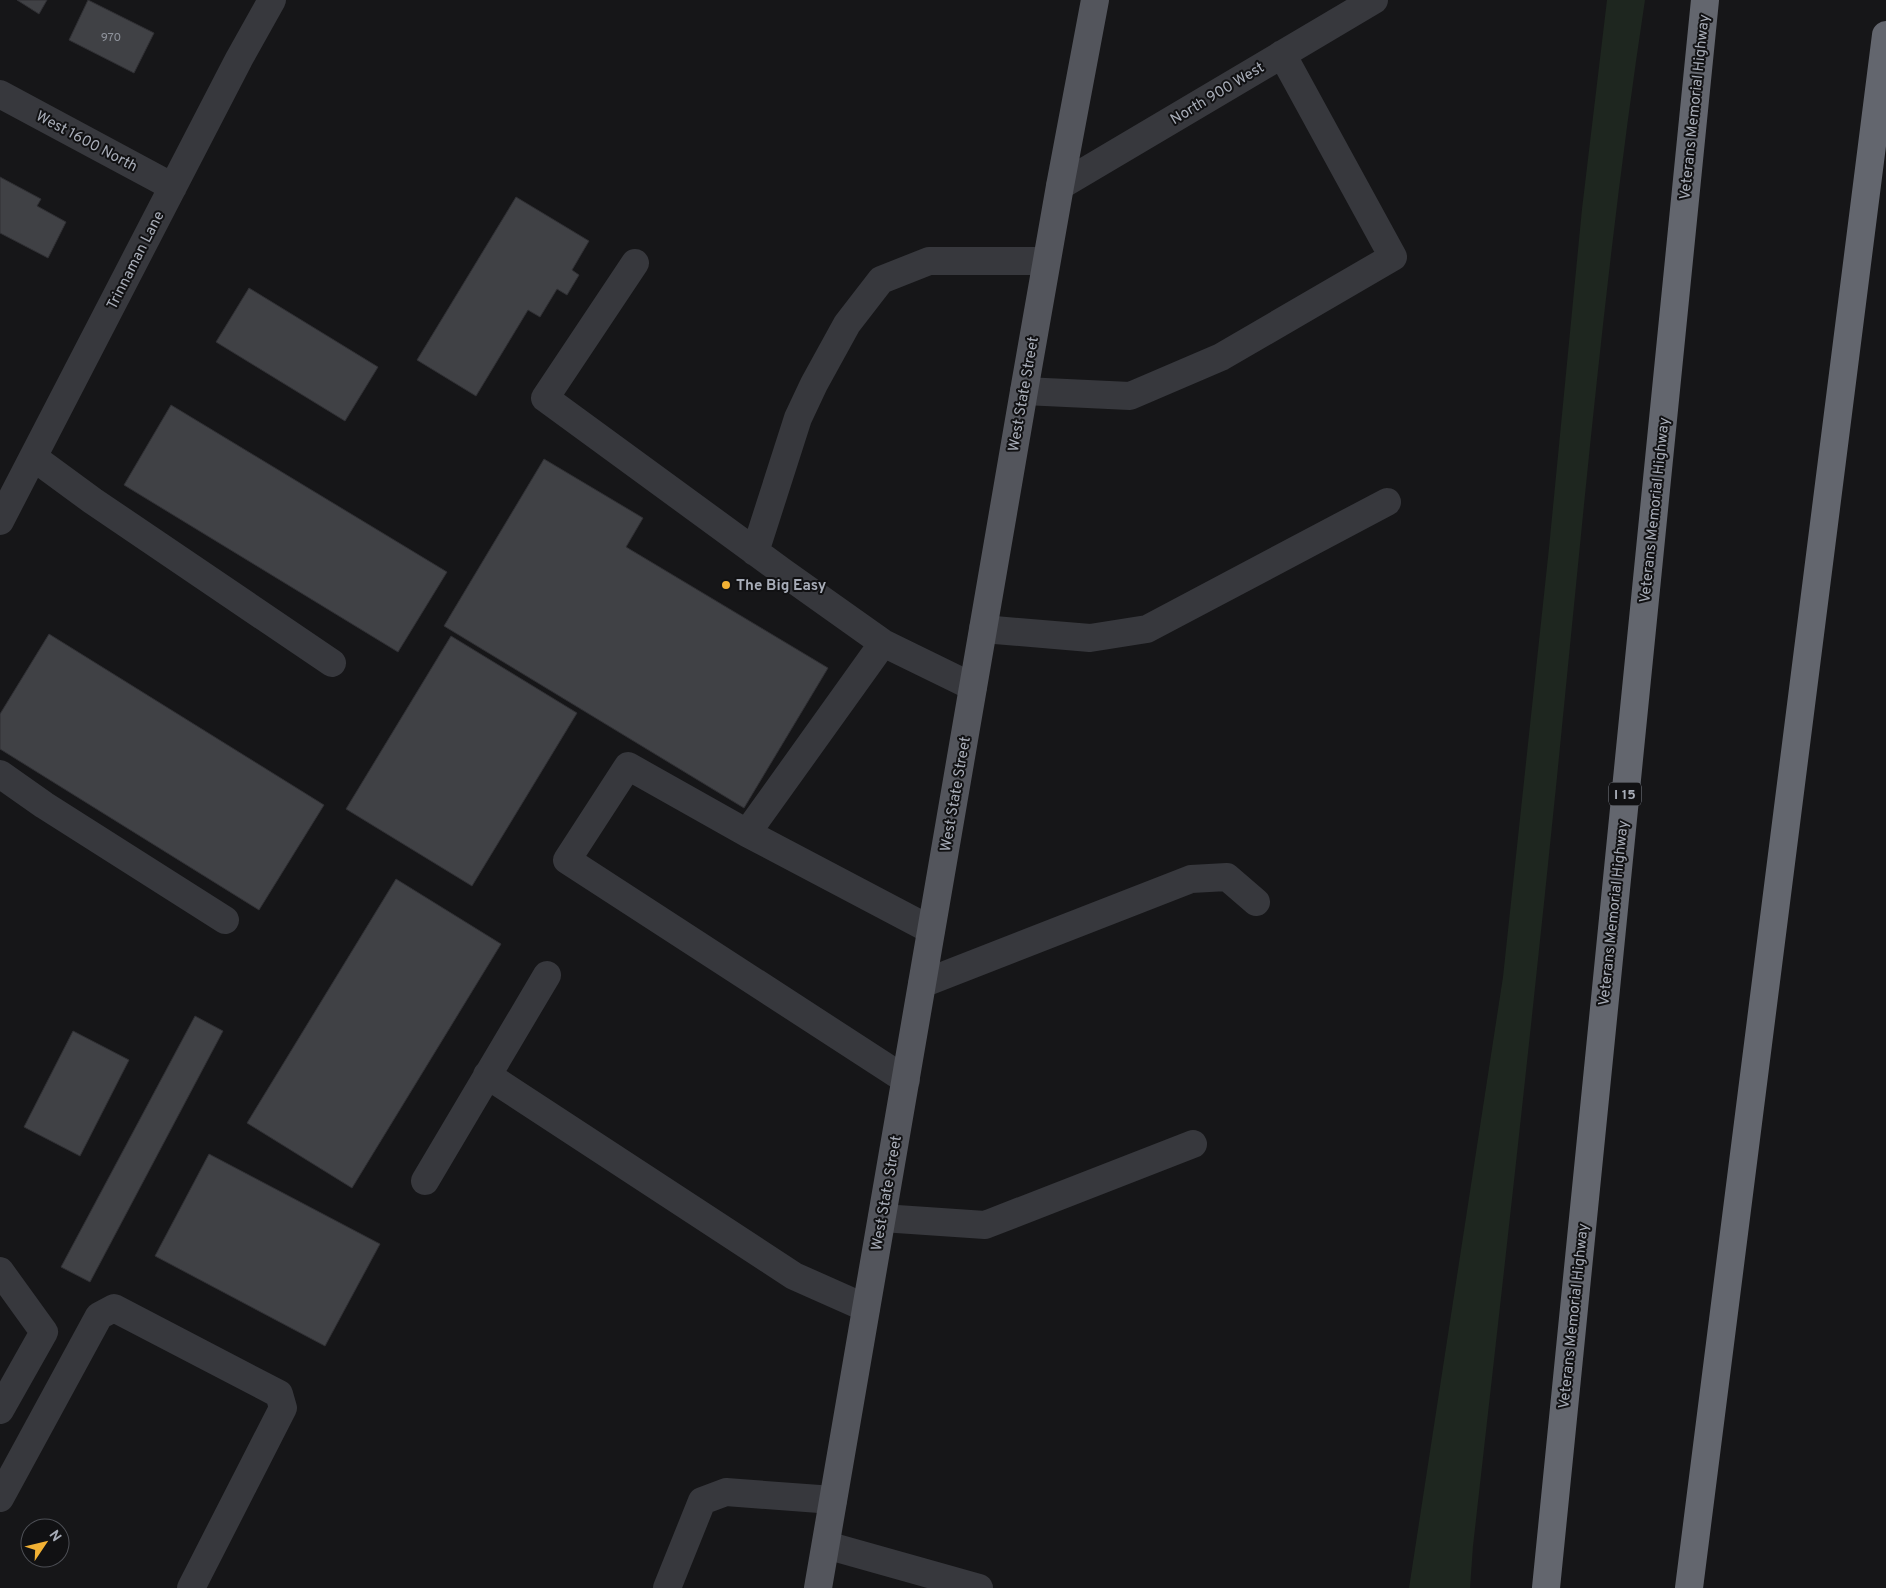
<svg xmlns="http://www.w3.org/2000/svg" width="1886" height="1588" font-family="Overpass,sans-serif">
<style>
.green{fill:#1e261f}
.building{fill:#404145;stroke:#303034}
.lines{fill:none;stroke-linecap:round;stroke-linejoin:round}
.minor{stroke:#37383d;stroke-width:28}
.major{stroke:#53555c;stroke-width:28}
.highway{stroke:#63666e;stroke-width:28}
.poi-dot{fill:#f2b134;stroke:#111113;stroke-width:2}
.labels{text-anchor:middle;stroke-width:4;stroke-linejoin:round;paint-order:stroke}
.number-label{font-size:12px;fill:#8e929b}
.shield{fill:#111113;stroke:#7b7e86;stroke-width:1}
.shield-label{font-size:14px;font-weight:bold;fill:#a8adb8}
.street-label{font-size:15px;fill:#a8adb8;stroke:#111113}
.poi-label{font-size:15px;font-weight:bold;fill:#a8adb8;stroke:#111113;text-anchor:start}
</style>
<rect width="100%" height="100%" fill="#161618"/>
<path class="green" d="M 1607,0 L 1645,0 C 1606,257 1583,518 1557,777 C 1531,1033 1502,1290 1473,1546 L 1470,1588 L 1409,1588 L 1503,977 L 1549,548 L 1582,209 Z"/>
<path class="building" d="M 17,0 L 47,0 L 39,14 Z
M 88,0 L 154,33 L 134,73 L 69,40 Z
M 0,177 L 41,199 L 37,206 L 66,222 L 48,258 L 0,233 Z
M 516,197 L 589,241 L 572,270 L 579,275 L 567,295 L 557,289 L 540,317 L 528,310 L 476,396 L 417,360 Z
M 249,288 L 378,367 L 345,421 L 216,342 Z
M 171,405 L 447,572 L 398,652 L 124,485 Z
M 544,459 L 643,518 L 626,547 L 828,668 L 744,808 L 444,626 Z
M 49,634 L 324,805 L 259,910 L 0,749 L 0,714 Z
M 451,636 L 577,713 L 472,886 L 346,809 Z
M 396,879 L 501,944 L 352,1188 L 247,1123 Z
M 195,1016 L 223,1031 L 90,1282 L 61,1267 Z
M 73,1031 L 129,1060 L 80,1156 L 24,1127 Z
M 209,1154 L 380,1244 L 325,1346 L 155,1256 Z"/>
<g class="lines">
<path class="minor" d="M 0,94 L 173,187
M 1060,186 L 1374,0
M 635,263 L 545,398 L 783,572 L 883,643 L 973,687
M 1024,391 L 1130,396 L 1221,357 L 1393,257 L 1282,54
M 33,457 L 93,501 L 332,663
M 0,521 L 239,59 L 272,0
M 755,552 L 798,418 L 814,384 L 847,324 L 881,280 L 929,261 L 1046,261
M 983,629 L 1090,638 L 1147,629 L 1387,502
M 883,643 L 747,833 L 931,930
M 0,774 L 44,805 L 225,920
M 747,833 L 628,766 L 567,860 L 906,1080
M 922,984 L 1191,879 L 1227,877 L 1256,902
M 487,1075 L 794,1276 L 866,1308
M 425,1181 L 547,975
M 882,1218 L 985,1225 L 1193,1144
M 0,1271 L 44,1332 L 0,1410
M 0,1498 L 99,1316 L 114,1308 L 279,1394 L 283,1408 L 191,1588
M 826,1545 L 979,1588
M 667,1588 L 702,1501 L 726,1492 L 833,1500"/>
<path class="major" d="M 818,1588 L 1024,391 L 1060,186 L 1095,0"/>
<path class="highway" d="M 1546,1588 L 1705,0
M 1689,1588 L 1886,35"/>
</g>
<circle class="poi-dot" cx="726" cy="585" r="5"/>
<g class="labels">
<g class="number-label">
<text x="111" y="41">970</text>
</g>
<rect class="shield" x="1609" y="782.5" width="32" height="23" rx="4"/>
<g class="shield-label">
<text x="1625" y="799">I 15</text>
</g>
<g class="street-label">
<text transform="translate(1217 93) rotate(-31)" y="5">North 900 West</text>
<text transform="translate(1694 107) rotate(-84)" y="5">Veterans Memorial Highway</text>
<text transform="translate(87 141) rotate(28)" y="5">West 1600 North</text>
<text transform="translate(135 260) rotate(-63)" y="5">Trinnaman Lane</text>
<text transform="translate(1023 394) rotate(-80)" y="5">West State Street</text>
<text transform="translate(1654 510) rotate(-84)" y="5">Veterans Memorial Highway</text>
<text transform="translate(955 794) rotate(-80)" y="5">West State Street</text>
<text transform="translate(1613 913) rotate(-84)" y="5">Veterans Memorial Highway</text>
<text transform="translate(886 1193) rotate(-80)" y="5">West State Street</text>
<text transform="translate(1573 1316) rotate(-84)" y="5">Veterans Memorial Highway</text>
</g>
<g class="poi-label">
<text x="736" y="590">The Big Easy</text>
</g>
</g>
<g transform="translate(45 1543) rotate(55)"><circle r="24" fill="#111113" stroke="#4d4f55"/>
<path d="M0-4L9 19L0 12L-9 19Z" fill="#f2b134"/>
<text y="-8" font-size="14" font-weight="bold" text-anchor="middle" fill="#a8adb8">N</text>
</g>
</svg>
